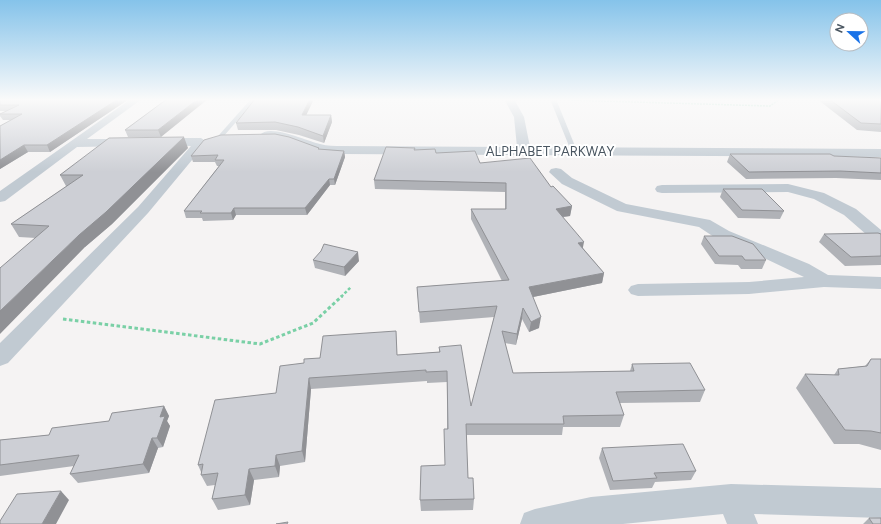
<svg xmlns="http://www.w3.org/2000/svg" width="881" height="524" font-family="Figtree,sans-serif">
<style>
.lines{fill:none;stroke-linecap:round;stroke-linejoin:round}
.path-far2{stroke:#7ad0a6;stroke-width:1.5;stroke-dasharray:2 1;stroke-linecap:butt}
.path-far1{stroke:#7ad0a6;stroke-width:2.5;stroke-dasharray:3 2;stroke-linecap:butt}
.path{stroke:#7ad0a6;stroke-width:3;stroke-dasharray:3.5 2.5;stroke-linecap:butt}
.lane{fill:#c1cad2;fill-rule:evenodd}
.street{fill:#c1cad2;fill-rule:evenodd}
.wall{fill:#b0b2b7}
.shaded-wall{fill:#909195}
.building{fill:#cdcfd5;stroke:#909195}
.labels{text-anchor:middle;stroke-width:4;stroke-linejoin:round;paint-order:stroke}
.far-street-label{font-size:13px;fill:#4a5661;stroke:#fff}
</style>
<rect width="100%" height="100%" fill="#f5f3f3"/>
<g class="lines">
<path class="path-far2" d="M 568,100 L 770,106 L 780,99"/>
<path class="path-far1" d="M 341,297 L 351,287"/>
<path class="path" d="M 63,319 L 260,344 L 313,323 L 342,296"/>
<path class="lane" d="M 251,99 L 256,99 L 223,137 L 219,137 L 219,135 Z
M 550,99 L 556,99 L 577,151 L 576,152 L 571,151 Z"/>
<path class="street" d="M 131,99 L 142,99 L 87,139 L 126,139 L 130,140 L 132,143 L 130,146 L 77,147 L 5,201 L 0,202 L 0,191 Z
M 504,99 L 514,99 L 524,117 L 530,147 L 881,149 L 881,157 L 342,154 L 317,152 L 292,142 L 266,139 L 260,135 C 269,123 309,142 320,144 C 327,146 335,146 342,146 L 517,147 L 514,117 Z
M 162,138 L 201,138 L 207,142 L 148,213 L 8,363 L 0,366 L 0,343 L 138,207 L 191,146 L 158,145 L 156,142 Z
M 556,168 L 561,169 L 572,178 L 626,204 L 710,220 L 729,231 L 809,264 L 828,275 L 881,277 L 881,289 L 824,287 L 749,294 L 638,296 L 631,294 L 628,290 L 631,286 L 638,284 L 749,282 L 804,277 L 758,255 L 717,239 L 699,227 L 617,211 L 562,184 L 549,172 L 551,169 Z
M 788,184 L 824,193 L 856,209 L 881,230 L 881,243 L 875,242 L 844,215 L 814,199 L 788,192 L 662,193 L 657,192 L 655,189 L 657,186 L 662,185 Z
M 731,484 L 881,488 L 881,518 L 754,514 L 758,524 L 727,524 L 723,514 L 623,524 L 520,524 L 524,513 L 535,509 L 591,497 Z"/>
</g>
<path class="wall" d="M 0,99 L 129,99 L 50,152 L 28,152 L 0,169 L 0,126 L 11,120 L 3,120 L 0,116 L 0,114 L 7,111 L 0,111 Z
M 167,99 L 161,137 L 128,137 L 125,130 Z
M 817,99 L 881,99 L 881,132 L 857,130 Z
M 306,115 L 331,115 L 332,122 L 324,143 L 299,135 L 276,130 L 238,130 L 236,123 Z
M 188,148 L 112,224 L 85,247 L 36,238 L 19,237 L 11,224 L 67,186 L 66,186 L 60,175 Z
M 319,149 L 344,151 L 345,157 L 335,185 L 330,185 L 307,215 L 236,215 L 233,220 L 203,221 L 202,218 L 186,218 L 184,211 L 219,166 L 217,166 L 215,162 L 193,162 L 191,156 Z
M 415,150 L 436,153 L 480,163 L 551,187 L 572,206 L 570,216 L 563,217 L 583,248 L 604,273 L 602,283 L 533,297 L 539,328 L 529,332 L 522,319 L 516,345 L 505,343 L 513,373 L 630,371 L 632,364 L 705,390 L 700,402 L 619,403 L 624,415 L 620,427 L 563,427 L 562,435 L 466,435 L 468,478 L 474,499 L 473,510 L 421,511 L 420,500 L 445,465 L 447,429 L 447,382 L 427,383 L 427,381 L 311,389 L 305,462 L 280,466 L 279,477 L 254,480 L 250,505 L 218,510 L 212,499 L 215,485 L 207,486 L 201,475 L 201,472 L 198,465 L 276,393 L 304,363 L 320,358 L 396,331 L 397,355 L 439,352 L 439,347 L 471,406 L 494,317 L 420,323 L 417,287 L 502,281 L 471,219 L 471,209 L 505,209 L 505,192 L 375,189 L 374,180 Z
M 730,154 L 881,158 L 881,180 L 836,178 L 746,179 L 727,162 Z
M 723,189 L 784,211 L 780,219 L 738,218 L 720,197 Z
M 824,234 L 881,234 L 881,265 L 845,266 L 819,242 Z
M 704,236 L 766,260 L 762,269 L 741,269 L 738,265 L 715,264 L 701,244 Z
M 313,260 L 359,261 L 345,276 L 315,268 Z
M 871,359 L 881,359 L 881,450 L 859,444 L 834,444 L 796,388 L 805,374 L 834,375 L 838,369 L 865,366 Z
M 164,406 L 169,416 L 167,421 L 170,426 L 163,447 L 158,448 L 149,473 L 78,483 L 70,474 L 74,466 L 0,476 L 0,440 L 49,435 L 109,421 Z
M 602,448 L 696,471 L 691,480 L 655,482 L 652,488 L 610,490 L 599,458 Z
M 869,518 L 881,524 L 863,524 Z"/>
<path class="shaded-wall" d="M 118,99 L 129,99 L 50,152 L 47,145 Z
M 198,99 L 208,99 L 161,137 L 158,130 Z
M 310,99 L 314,99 L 303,122 L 302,115 Z
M 331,115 L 332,122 L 324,143 L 323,136 Z
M 184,137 L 188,148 L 112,224 L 85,247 L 0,334 L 0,311 L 79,235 Z
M 24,145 L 28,152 L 0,169 L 0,160 Z
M 344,151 L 345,157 L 335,185 L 334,179 Z
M 329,179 L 330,185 L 307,215 L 305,208 Z
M 572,206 L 570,216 L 554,218 L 556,209 Z
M 234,208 L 236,215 L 233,220 L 231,213 Z
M 584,242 L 582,252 L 578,243 Z
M 358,252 L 359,261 L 345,276 L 344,267 Z
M 604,273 L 602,283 L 528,298 L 529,287 Z
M 523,308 L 522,319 L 516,345 L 517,334 Z
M 541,317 L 539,328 L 529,332 L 531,322 Z
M 309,378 L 311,389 L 305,462 L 302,451 Z
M 164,406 L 169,416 L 167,421 L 170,426 L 163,447 L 157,438 L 160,417 Z
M 152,438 L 158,448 L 149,473 L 143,464 Z
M 276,455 L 280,466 L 279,477 L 275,466 Z
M 249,469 L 254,480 L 250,505 L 245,495 Z
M 61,491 L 69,500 L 56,524 L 42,524 Z"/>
<path class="building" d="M 0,99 L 118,99 L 47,145 L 24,145 L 0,160 L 0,126 L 22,114 L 0,114 L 19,105 L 0,105 Z
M 167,99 L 198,99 L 158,130 L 125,130 Z
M 255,99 L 310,99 L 302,115 L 331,115 L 323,136 L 298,127 L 275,122 L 236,123 Z
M 829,99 L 881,99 L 881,124 L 861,123 Z
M 275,134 L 289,137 L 319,148 L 318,149 L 344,151 L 334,179 L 329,179 L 305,208 L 234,208 L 231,213 L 200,213 L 202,211 L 184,211 L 224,160 L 215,160 L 218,155 L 191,156 L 204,140 L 221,135 Z
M 184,137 L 106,212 L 79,235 L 0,311 L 0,268 L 49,226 L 11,224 L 83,175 L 60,175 L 109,138 Z
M 386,147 L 415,148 L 414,150 L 435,149 L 436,153 L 475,151 L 480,163 L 530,158 L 551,187 L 553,186 L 572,206 L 556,209 L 584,242 L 578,243 L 604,273 L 529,287 L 541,317 L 531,322 L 523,308 L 517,334 L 502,331 L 513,373 L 634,371 L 632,364 L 690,363 L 705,390 L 616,392 L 624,415 L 563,416 L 564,424 L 466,424 L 468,478 L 473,478 L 474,499 L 420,500 L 421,466 L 445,465 L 444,429 L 448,429 L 447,371 L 426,372 L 426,370 L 309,378 L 302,451 L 276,455 L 275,466 L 249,469 L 245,495 L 212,499 L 218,473 L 201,475 L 203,464 L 198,465 L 215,400 L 276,393 L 280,366 L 304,363 L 304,359 L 320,358 L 323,336 L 396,331 L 397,355 L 440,352 L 439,347 L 461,345 L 471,406 L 497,306 L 419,312 L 417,287 L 509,280 L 471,209 L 506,209 L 506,183 L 374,180 Z
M 730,154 L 830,154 L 834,156 L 881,158 L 881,173 L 840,171 L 749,172 Z
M 723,189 L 762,189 L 784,211 L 742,210 Z
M 878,233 L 881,234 L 881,256 L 851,257 L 824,234 Z
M 704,236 L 732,236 L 753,244 L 766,260 L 745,260 L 742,256 L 719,256 Z
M 324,244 L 358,252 L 344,267 L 313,260 L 321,251 Z
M 871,359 L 881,359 L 881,433 L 871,431 L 845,430 L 805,374 L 839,375 L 838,369 L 867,366 Z
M 164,406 L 160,417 L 165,416 L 157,438 L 152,438 L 143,464 L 70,474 L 79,455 L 0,465 L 0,440 L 49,435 L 52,428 L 109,421 L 112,413 Z
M 683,444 L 696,471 L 654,473 L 657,478 L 613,481 L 602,448 Z
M 61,491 L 42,524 L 0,524 L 0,521 L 17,494 Z
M 869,518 L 881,518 L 881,524 L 873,524 Z
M 288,522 L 287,524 L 276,524 Z"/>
<linearGradient id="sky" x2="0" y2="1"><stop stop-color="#85c3ea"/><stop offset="0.58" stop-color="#fafafa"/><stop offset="1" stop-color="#fafafa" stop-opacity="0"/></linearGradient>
<rect width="881" height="172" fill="url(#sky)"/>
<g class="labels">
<g class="far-street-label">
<text x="550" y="156">ALPHABET PARKWAY</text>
</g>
</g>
<g transform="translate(849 32) rotate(292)"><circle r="19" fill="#ffffff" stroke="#b7bbc0"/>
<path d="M0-3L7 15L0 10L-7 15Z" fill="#1a73e8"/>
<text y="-6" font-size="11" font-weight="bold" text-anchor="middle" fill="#4a5661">N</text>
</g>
</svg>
